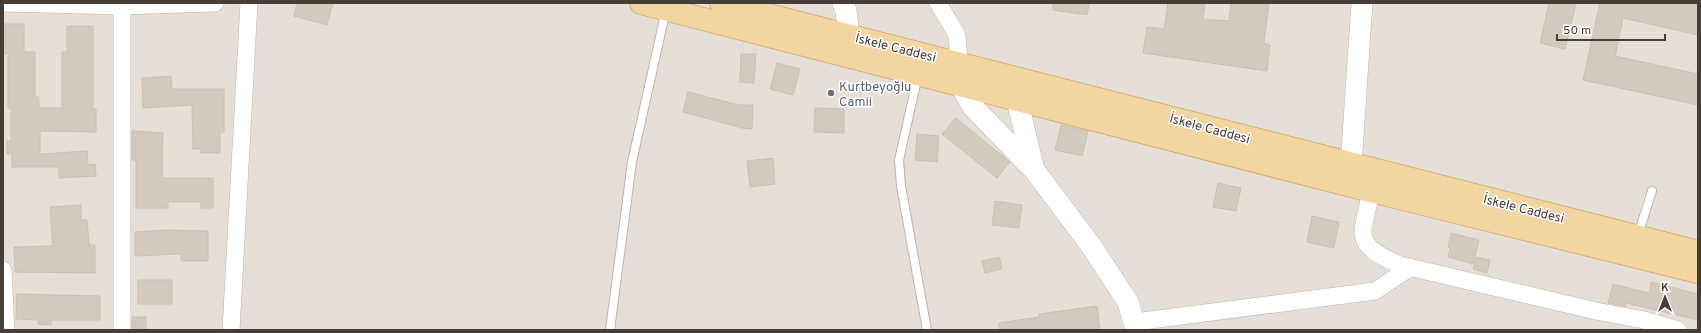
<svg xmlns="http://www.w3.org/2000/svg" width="1701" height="333" font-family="Overpass,sans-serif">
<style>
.residential{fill:#e5dfd7}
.building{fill:#d2c9bf;stroke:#ccc0b3}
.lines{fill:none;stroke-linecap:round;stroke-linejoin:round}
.service-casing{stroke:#bcb5ac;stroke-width:10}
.minor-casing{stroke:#bcb5ac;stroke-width:18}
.tertiary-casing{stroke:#bcb5ac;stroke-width:22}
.primary-casing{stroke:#d5b073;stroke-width:24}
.service{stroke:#fff;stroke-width:8}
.minor{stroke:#fff;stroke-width:17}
.tertiary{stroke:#fff;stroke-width:21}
.primary{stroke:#f2d5a1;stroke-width:22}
.worship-dot{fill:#6b7280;stroke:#fff;stroke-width:1.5}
.labels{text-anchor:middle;stroke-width:3;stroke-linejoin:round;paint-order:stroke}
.street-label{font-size:13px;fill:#443e37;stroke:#fff}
.worship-label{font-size:13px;fill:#5b616d;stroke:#fff;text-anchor:start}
</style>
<rect width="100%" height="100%" fill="#f2eee8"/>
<path class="residential" d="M 3,3 L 1698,3 L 1698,330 L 3,330 Z"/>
<path class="building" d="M 297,3 L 333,3 L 327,25 L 294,16 Z
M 1053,3 L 1089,3 L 1087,15 L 1053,10 Z
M 1168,3 L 1205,3 L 1203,19 L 1229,21 L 1231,3 L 1269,3 L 1264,43 L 1270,45 L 1267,71 L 1143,53 L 1147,27 L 1164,29 Z
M 1549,3 L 1576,3 L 1565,49 L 1540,43 Z
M 1600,3 L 1698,3 L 1698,35 L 1623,18 L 1615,56 L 1698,74 L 1698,105 L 1583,80 Z
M 3,24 L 24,24 L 24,52 L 35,52 L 35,97 L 39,97 L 39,108 L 62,108 L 62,52 L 67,52 L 67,26 L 93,26 L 93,109 L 96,109 L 96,132 L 40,131 L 40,154 L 87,151 L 88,165 L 95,164 L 96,176 L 59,178 L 59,167 L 12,167 L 12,154 L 7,154 L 7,141 L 11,141 L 11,108 L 8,108 L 8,54 L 3,54 Z
M 741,54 L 756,54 L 754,83 L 740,82 Z
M 777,63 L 800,69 L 793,95 L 770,89 Z
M 171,76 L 172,89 L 224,89 L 224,132 L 220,132 L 220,153 L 201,153 L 201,149 L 193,149 L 192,105 L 143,108 L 142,78 Z
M 688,92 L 739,105 L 753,105 L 752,129 L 742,128 L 683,112 Z
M 815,108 L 844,109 L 844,133 L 814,132 Z
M 956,118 L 1010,162 L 997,178 L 942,134 Z
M 1061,125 L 1088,131 L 1082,156 L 1055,150 Z
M 132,131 L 163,133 L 162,178 L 213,178 L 213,208 L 201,208 L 201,202 L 168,202 L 168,208 L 136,208 L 136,160 L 132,160 Z
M 917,134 L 939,136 L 937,162 L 915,160 Z
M 773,158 L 775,184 L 750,187 L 747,161 Z
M 1218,183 L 1241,188 L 1236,211 L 1213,207 Z
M 995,201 L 1022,205 L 1019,228 L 992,225 Z
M 81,205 L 81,220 L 87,220 L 89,245 L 95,245 L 95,273 L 15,272 L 14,247 L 53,246 L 50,207 Z
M 1312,216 L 1339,222 L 1334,248 L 1307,242 Z
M 168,230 L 208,231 L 208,261 L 181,261 L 181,254 L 135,256 L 135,232 Z
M 1451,233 L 1479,240 L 1473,264 L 1448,257 L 1450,248 L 1448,247 Z
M 999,257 L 1002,269 L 985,273 L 982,261 Z
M 1476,257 L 1490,260 L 1487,273 L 1473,269 Z
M 138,280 L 172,280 L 172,304 L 138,304 Z
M 1651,282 L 1698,294 L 1698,320 L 1626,303 L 1625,306 L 1608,303 L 1613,284 L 1649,293 Z
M 17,294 L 100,296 L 100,320 L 51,320 L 51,325 L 38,324 L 38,320 L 16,319 Z
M 1097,306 L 1100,330 L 999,330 L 999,323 L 1039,317 L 1039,314 Z
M 132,317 L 146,317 L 146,330 L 132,330 Z"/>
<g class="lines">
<defs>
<path id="service" d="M 918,75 L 899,160 L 901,186 L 927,330
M 1638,235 L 1652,191
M 610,330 L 632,162 L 666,10"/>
<path id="minor" d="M 3,3 L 122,6 L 215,3
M 938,3 L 957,35 L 959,63
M 1371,191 C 1370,200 1362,226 1363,234 C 1365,251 1387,259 1400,265 L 1596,311 L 1644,320 L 1678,330
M 3,270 L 6,330
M 1135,322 L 1375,291 L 1411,267
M 122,330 L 122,6
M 231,330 L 249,3"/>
<path id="tertiary" d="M 843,3 L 846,11 L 849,35
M 961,86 L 973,107 L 1035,171 L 1092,247 L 1128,302 L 1136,330
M 1017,100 L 1034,170
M 1350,180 L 1362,3"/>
<path id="primary" d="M 641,3 L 1371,191 L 1698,272
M 721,3 L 1698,252"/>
</defs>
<use href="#service" class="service-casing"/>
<use href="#minor" class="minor-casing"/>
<use href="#tertiary" class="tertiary-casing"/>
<use href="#primary" class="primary-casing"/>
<use href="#service" class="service"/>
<use href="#minor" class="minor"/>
<use href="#tertiary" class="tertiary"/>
<use href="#primary" class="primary"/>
</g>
<circle class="worship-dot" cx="831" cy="93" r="4"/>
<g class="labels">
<g class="street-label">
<text transform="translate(896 47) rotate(14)" y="5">İskele Caddesi</text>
<text transform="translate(1210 128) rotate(15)" y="5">İskele Caddesi</text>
<text transform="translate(1524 208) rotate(14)" y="5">İskele Caddesi</text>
</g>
<g class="worship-label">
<text x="839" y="91">Kurtbeyoğlu<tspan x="839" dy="15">Camii</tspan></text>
</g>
</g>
<rect width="1701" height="333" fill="none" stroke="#443e37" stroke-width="8"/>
<g transform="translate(1665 297)" stroke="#ffffff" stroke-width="3" paint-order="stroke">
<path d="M0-3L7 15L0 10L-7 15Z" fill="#443e37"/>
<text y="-6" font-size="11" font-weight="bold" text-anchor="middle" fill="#443e37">K</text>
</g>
<path d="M1557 34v6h108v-6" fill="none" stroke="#443e37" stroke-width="2"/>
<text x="1563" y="34" font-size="12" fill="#443e37" stroke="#ffffff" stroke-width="3" paint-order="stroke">50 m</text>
</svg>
